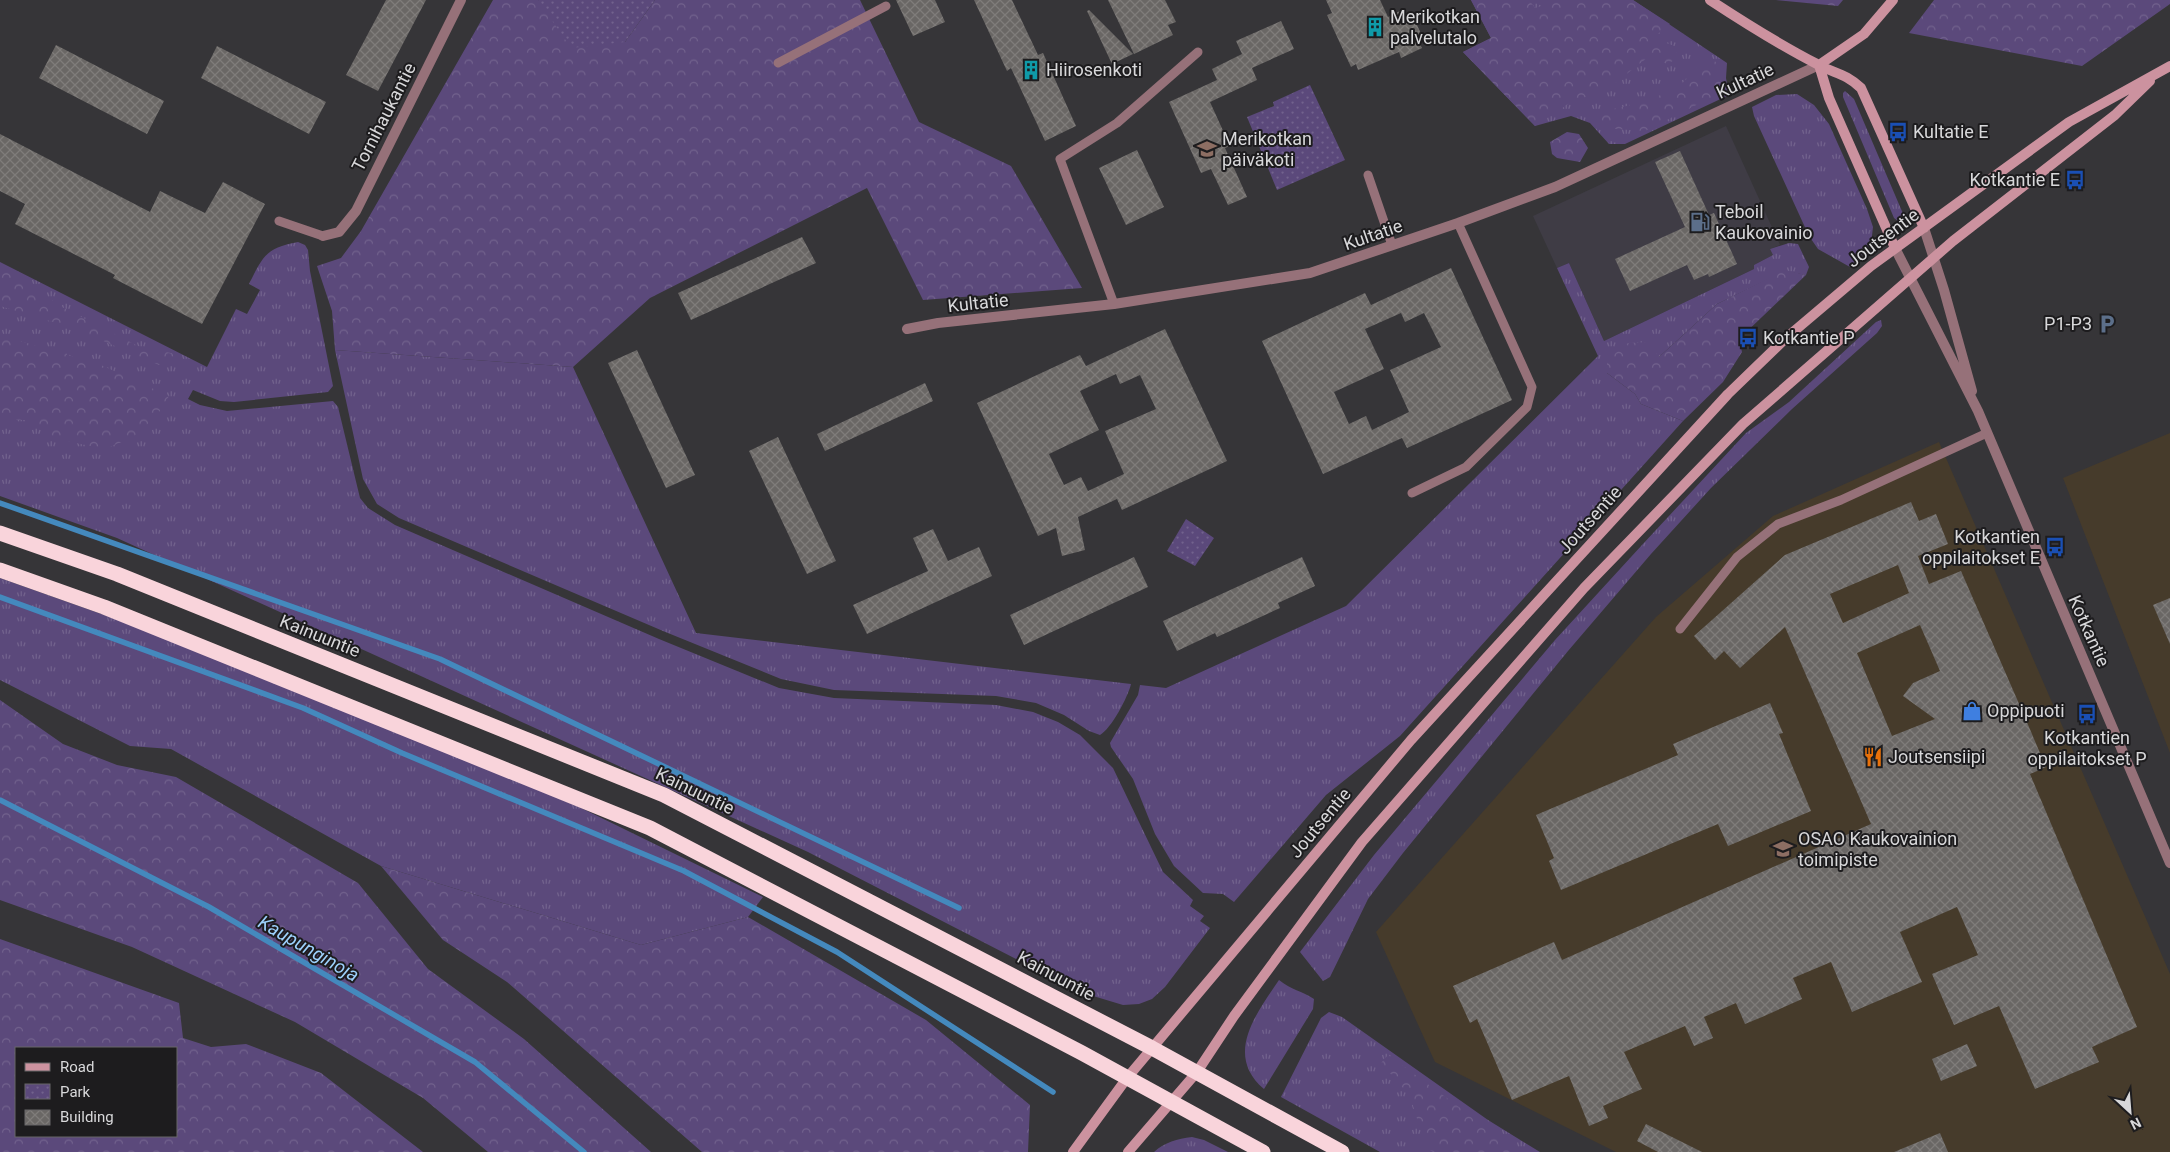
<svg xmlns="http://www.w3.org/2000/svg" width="2170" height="1152" font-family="Roboto,sans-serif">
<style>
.built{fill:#3f3c45}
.education{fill:#463b2b}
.grass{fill:url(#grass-tufts)}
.forest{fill:url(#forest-crowns);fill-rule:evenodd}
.park{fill:url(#park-dots)}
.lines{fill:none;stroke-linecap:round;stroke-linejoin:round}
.stream{stroke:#4489bd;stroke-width:5.5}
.building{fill:url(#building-cross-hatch);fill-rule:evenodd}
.lane{stroke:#967179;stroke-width:9}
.street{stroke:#967179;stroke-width:10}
.secondary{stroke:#cc929f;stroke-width:10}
.highway{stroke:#f9d4db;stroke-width:15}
.labels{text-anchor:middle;stroke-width:4;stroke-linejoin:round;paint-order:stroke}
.poi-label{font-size:18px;fill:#d8d8da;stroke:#1d1c1e;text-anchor:start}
.street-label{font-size:18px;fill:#d8d8da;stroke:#1d1c1e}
.water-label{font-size:19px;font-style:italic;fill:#9dd1fc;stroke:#1d1c1e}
</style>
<defs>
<pattern id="grass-tufts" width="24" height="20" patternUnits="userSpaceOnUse" patternTransform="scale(1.25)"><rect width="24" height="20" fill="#5b497b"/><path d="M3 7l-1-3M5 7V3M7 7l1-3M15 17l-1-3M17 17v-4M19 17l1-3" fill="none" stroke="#72628d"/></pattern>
<pattern id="forest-crowns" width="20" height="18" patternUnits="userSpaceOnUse" patternTransform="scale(1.25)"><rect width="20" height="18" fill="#5b497b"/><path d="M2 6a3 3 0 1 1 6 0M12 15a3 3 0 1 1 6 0" fill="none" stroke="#72628d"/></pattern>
<pattern id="park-dots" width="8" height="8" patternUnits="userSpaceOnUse" patternTransform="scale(1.25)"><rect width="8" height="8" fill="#5b497b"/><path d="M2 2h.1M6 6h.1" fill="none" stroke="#72628d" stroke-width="1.8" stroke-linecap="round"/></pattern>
<pattern id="building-cross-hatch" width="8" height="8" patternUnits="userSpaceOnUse" patternTransform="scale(1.25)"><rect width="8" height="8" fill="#6a6765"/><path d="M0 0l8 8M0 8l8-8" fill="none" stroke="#7f7c7a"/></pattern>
</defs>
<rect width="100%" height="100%" fill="#363538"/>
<path class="built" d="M 1726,126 L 1780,245 L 1770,249 L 1773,255 L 1754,265 L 1754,269 L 1604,341 L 1569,263 L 1557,268 L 1533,216 Z"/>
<path class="education" d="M 2170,433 L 2170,753 L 2063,478 Z
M 1939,442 L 2170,974 L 2170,1152 L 1616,1152 L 1435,1062 L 1376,932 L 1656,617 L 1773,516 Z"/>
<path class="grass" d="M 1471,0 L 1633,0 L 1727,63 L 1726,78 L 1729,95 L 1625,144 L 1609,144 L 1590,123 L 1571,116 L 1535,126 L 1463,52 L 1491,38 Z
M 1845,91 L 1854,99 L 1904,216 L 1905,219 L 1902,224 L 1894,218 L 1843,97 L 1843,93 Z
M 1797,94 L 1814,105 L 1829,124 L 1867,209 L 1873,227 L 1871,244 L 1850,267 L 1818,249 L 1809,236 L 1754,116 L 1752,107 L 1776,95 Z
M 298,242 L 305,245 L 308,250 L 310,271 L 333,386 L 328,392 L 234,402 L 220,401 L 193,390 L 188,399 L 200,405 L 227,411 L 333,401 L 338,407 L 360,498 L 368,508 L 395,525 L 659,639 L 779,688 L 834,698 L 996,705 L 1033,712 L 1058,722 L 1080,735 L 1113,768 L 1163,872 L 1193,900 L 1190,906 L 1204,916 L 1200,921 L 1210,928 L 1165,987 L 1152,999 L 1139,1004 L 1123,1005 L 1080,992 L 808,852 L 117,538 L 0,496 L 0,262 L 207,367 L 236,309 L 247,314 L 260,290 L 249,284 C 263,256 266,248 298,242 Z
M 1789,243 L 1798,244 L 1809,267 L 1806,275 L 1785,271 L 1717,304 L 1659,357 L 1607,373 L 1635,394 L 1641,404 L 1683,421 L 1400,736 L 1326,795 L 1234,902 L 1223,894 L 1203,893 L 1174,866 L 1155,834 L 1133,779 L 1111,747 L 1110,743 L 1138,695 L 1140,685 L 1166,688 L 1346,606 L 1598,356 L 1557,268 L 1569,263 L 1604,341 L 1754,269 L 1754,265 L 1773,255 L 1770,249 Z
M 1881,320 L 1882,326 L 1877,333 L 1792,409 L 1711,488 L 1651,554 L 1568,651 L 1403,853 L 1368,899 L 1330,977 L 1323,981 L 1300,952 L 1374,855 L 1555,640 L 1642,545 L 1746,433 L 1789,402 L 1876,322 Z
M 335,350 L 573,367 L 696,633 L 1131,684 C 1128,697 1111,729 1100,735 L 1089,731 L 1064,715 L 1036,703 L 996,696 L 834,690 L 781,679 L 663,631 L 399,518 L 377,504 L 363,479 Z
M 0,578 L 155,633 L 577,806 L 763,897 L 748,917 L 641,945 L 381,866 L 171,749 L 130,746 L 0,680 Z
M 1279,980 C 1291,990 1302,991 1314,999 L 1313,1009 L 1264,1089 C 1224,1055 1256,1014 1279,980 Z
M 1329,1012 L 1342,1017 L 1488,1120 L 1540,1152 L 1380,1152 L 1281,1097 L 1321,1018 Z
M 1192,1137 L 1204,1140 L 1228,1152 L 1154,1152 C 1165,1142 1177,1139 1192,1137 Z"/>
<path class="forest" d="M 493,0 L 538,0 L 625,42 L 655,0 L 860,0 L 919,122 L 1011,166 L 1082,288 L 923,300 L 867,188 L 650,298 L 573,367 L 335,350 L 332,311 L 317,266 L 341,258 L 361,231 Z
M 1471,0 L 1529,0 L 1535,8 L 1561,0 L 1633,0 L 1670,24 L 1653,38 L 1677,47 L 1677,58 L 1668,64 L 1647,58 L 1601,94 L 1576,99 L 1535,126 L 1463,52 L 1491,38 Z
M 1776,0 L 1843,0 L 1838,6 Z
M 1934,0 L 2170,0 L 2170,4 L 2082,66 L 1909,33 Z
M 1714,60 C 1724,71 1721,81 1718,94 L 1645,131 L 1601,128 L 1597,119 L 1601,111 C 1626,107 1656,100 1678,86 C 1694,76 1692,63 1714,60 Z
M 1567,132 L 1579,134 L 1588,148 L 1580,162 L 1557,158 L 1552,154 L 1550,142 Z
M 0,266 L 26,280 L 60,306 L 140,347 L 176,354 L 179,359 L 159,365 L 73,328 L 0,306 Z
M 1785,270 L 1806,275 L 1739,339 L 1742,352 L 1723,382 L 1683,421 L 1641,404 L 1635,394 L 1607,373 L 1607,360 L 1628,343 L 1648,342 L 1659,357 L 1717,304 Z
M 0,335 L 101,365 L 169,396 L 156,417 L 132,438 L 104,449 L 53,438 L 27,420 L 0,420 Z
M 0,700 L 63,744 L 117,765 L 176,777 L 358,883 L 428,969 L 524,1039 L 651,1152 L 488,1152 L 423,1098 L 295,1022 L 132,947 L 0,900 Z
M 381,866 L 641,945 L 748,917 L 926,1020 L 1030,1105 L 1028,1152 L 702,1152 L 507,982 L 443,940 Z
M 0,939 L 179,1003 L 183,1038 L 211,1047 L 246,1044 L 321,1073 L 423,1152 L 0,1152 ZM 16,1048 L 176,1048 L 176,1136 L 16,1136 Z
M 1388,1055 L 1485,1126 L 1526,1152 L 1433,1152 L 1426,1148 L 1410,1096 L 1381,1063 Z"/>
<path class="park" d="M 538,0 L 655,0 L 625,42 L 571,48 Z
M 1310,85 L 1345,160 L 1277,190 L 1247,117 L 1274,106 L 1273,102 Z
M 1186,519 L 1214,538 L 1195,566 L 1167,551 Z"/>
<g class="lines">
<path class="stream" d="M 0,503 L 440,659 L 959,908
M 0,597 L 303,708 L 402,753 L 684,871 L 837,952 L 1053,1092
M 0,800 L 209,907 L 475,1062 L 584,1152"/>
</g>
<path class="building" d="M 386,0 L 426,0 L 378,91 L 346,75 Z
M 896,0 L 935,0 L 945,22 L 913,36 Z
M 974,0 L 1012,0 L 1038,55 L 1043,53 L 1076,126 L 1045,141 L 1011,68 L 1007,71 Z
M 1108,0 L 1165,0 L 1176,22 L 1168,25 L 1173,35 L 1134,54 Z
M 1326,0 L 1380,0 L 1388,17 L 1404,9 L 1407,16 L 1412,14 L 1423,38 L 1418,40 L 1422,48 L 1401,58 L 1399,52 L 1358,70 L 1356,64 L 1351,67 L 1327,15 L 1332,13 Z
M 1089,10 L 1133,54 L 1112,64 L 1087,11 Z
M 1281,21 L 1294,49 L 1252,68 L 1257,80 L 1210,102 L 1230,146 L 1225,148 L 1247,197 L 1228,205 L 1211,169 L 1201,173 L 1169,102 L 1217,80 L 1212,69 L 1242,54 L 1236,41 Z
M 56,45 L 164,101 L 147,134 L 39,78 Z
M 217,46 L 326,102 L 309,134 L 201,78 Z
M 0,134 L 150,212 L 160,191 L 205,213 L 223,182 L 265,204 L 202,324 L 113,278 L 115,275 L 15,224 L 25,204 L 0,191 Z
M 1137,150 L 1164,207 L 1126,225 L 1099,168 Z
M 1680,151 L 1709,215 L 1714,213 L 1737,264 L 1709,277 L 1708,274 L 1694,280 L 1687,265 L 1630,291 L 1615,259 L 1685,227 L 1655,162 Z
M 802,237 L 816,263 L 691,320 L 678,293 Z
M 1451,268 L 1512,400 L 1407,448 L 1402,438 L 1323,474 L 1262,341 L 1365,293 L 1371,305 ZM 1401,313 L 1405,322 L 1424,313 L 1441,347 L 1390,370 L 1409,412 L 1372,430 L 1366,416 L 1349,424 L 1334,392 L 1384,369 L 1365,329 Z
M 1165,329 L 1227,461 L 1122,510 L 1117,499 L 1078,517 L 1085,550 L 1062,556 L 1056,528 L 1038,536 L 977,403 L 1080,355 L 1086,366 ZM 1116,374 L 1120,384 L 1140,375 L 1156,409 L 1105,431 L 1124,474 L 1088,491 L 1081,477 L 1064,485 L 1049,454 L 1099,430 L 1080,391 Z
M 637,350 L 695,475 L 666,488 L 608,363 Z
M 925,383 L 933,401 L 825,451 L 817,434 Z
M 778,437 L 836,561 L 807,574 L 749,451 Z
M 1911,502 L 1919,521 L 1936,514 L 1948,544 L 1918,556 L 1929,584 L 1961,571 L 2020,706 L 2046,767 L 2030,774 L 2137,1027 L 2092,1047 L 2099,1062 L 2035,1089 L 1999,1006 L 1954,1025 L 1932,974 L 1978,955 L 1957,907 L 1900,932 L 1922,982 L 1852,1012 L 1831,962 L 1793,978 L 1802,999 L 1762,1017 L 1745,1024 L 1736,1003 L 1704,1017 L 1713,1038 L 1694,1046 L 1685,1026 L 1624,1052 L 1642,1089 L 1603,1106 L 1608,1118 L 1589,1126 L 1569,1076 L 1512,1100 L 1477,1019 L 1470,1023 L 1453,986 L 1554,942 L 1562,960 L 1871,824 L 1785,627 L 1740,668 L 1724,651 L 1715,660 L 1694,636 L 1785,555 ZM 1898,565 L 1909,593 L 1843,623 L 1830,594 ZM 1920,625 L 1940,671 L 1913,683 L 1903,696 L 1935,719 L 1892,736 L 1857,653 Z
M 933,529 L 948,561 L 979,547 L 992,576 L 867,634 L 853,605 L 928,571 L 913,538 Z
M 1134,557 L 1148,587 L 1024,645 L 1010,615 Z
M 1302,557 L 1315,586 L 1278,603 L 1280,608 L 1217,637 L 1215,633 L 1177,651 L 1163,621 Z
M 2170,598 L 2170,644 L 2153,605 Z
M 1770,703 L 1783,733 L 1779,734 L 1811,811 L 1728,846 L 1718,824 L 1561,890 L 1549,861 L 1554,858 L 1536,815 L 1678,755 L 1673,744 Z
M 1967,1044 L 1977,1066 L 1941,1081 L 1932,1059 Z
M 1646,1124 L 1702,1152 L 1658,1152 L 1637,1141 Z
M 1940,1133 L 1948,1152 L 1894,1152 Z"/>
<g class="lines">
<path class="lane" d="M 778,63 L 886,6
M 1368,175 L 1392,245
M 279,221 L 323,236
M 1114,304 L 1060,159 L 1117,123 L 1198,52
M 1412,493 L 1466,467 L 1527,407 L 1532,387 L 1458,223
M 1680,629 L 1737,557 L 1778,524 L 1841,500 L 1987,433"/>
<path class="street" d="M 1924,228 L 1944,290 L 1972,391
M 323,236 L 339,232 L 356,211 L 461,0
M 1895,248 L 1978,411 L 2170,863
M 907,329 L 938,323 L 1114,304 L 1310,273 L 1458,223 L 1555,187 L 1819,65"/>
<path class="secondary" d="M 1710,0 C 1745,23 1780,45 1817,64 C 1835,74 1845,73 1861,88 L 1924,228
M 1819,65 L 1829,98 L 1895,248
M 1819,65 L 1864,34 L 1893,0
M 1073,1152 L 1127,1078 L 1411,740 L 1728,394 L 1786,338 L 1871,266 L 2069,122 L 2170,66
M 1128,1152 L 1197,1072 L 1234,1016 L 1362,842 L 1584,588 L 1743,424 L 1953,241 L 2115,115 L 2150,81"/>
<path class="highway" d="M 0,533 L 117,574 L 664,795 L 1152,1048 L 1342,1152
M 0,570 L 104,607 L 650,828 L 1082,1053 L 1263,1152"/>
</g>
<defs>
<symbol id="building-bare" viewBox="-9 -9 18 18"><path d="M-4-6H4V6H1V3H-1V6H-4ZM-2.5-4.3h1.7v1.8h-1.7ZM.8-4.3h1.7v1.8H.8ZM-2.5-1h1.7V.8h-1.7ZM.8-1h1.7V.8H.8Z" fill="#0f9aa8" stroke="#1d1c1e" stroke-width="2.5" paint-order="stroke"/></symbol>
<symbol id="bus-bare" viewBox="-9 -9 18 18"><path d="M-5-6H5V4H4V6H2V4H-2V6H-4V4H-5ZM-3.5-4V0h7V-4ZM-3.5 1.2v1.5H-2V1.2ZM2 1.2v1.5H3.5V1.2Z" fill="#1a4fb4" stroke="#1d1c1e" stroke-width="2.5" paint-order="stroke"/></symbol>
<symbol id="school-bare" viewBox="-9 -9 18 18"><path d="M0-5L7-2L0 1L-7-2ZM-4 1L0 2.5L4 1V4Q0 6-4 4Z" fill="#8d6e63" stroke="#1d1c1e" stroke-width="2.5" paint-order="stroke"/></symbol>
<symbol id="fuel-bare" viewBox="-9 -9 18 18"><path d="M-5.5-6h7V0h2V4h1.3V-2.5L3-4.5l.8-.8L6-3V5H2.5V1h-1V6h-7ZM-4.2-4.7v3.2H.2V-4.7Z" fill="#5c6f8a" stroke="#1d1c1e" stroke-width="2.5" paint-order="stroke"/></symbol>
<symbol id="parking-bare" viewBox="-9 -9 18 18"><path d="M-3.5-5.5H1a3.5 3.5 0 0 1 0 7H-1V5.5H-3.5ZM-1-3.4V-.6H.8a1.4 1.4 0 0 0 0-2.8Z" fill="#5c6f8a" stroke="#1d1c1e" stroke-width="2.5" paint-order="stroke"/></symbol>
<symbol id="shop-bare" viewBox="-9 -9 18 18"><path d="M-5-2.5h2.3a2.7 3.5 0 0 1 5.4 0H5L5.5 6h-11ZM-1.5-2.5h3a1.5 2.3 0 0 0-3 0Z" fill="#3f7fe0" stroke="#1d1c1e" stroke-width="2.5" paint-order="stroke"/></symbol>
<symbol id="restaurant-bare" viewBox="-9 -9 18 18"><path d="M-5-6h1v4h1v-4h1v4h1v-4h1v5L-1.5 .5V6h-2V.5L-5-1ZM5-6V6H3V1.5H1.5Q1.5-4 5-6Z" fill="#e8710a" stroke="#1d1c1e" stroke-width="2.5" paint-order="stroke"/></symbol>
</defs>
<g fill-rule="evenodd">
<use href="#building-bare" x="1361" y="13" width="28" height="28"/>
<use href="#building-bare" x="1017" y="56" width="28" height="28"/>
<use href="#bus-bare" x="1884" y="118" width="28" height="28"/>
<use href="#school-bare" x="1193" y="135" width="28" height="28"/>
<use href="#bus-bare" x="2061" y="166" width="28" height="28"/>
<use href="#fuel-bare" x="1686" y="208" width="28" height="28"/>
<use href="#parking-bare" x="2093" y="310" width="28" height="28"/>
<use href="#bus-bare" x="1734" y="324" width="28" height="28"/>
<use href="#bus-bare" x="2041" y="533" width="28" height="28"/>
<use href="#shop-bare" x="1958" y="697" width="28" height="28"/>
<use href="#bus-bare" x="2073" y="700" width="28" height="28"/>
<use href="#restaurant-bare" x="1859" y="743" width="28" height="28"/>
<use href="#school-bare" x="1769" y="835" width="28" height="28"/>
</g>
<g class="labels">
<g class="poi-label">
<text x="1390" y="23">Merikotkan<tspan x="1390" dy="21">palvelutalo</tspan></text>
<text x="1046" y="76">Hiirosenkoti</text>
<text x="1913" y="138">Kultatie E</text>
<text x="1222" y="145">Merikotkan<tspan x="1222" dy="21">päiväkoti</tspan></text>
<text x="2060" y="186" text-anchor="end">Kotkantie E</text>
<text x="1715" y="218">Teboil<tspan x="1715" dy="21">Kaukovainio</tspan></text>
<text x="2092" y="330" text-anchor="end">P1-P3</text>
<text x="1763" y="344">Kotkantie P</text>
<text x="2040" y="543" text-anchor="end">Kotkantien<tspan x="2040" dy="21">oppilaitokset E</tspan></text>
<text x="1987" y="717">Oppipuoti</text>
<text x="2087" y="744" text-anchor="middle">Kotkantien<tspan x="2087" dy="21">oppilaitokset P</tspan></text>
<text x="1888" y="763">Joutsensiipi</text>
<text x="1798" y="845">OSAO Kaukovainion<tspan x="1798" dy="21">toimipiste</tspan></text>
</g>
<g class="street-label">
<text transform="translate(1745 81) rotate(-25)" y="6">Kultatie</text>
<text transform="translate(384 117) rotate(-63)" y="6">Tornihaukantie</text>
<text transform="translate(1373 235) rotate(-19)" y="6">Kultatie</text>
<text transform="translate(1883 238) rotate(-37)" y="6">Joutsentie</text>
<text transform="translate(978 303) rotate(-6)" y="6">Kultatie</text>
<text transform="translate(1590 520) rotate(-48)" y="6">Joutsentie</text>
<text transform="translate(2089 631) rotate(66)" y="6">Kotkantie</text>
<text transform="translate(320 636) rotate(22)" y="6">Kainuuntie</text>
<text transform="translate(695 791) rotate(26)" y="6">Kainuuntie</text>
<text transform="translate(1320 823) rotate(-50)" y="6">Joutsentie</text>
<text transform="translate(1056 976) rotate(28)" y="6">Kainuuntie</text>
</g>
<g class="water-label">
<text transform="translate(309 948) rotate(30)" y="7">Kaupunginoja</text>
</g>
</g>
<rect x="15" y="1047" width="162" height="90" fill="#1d1c1e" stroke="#686769"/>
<rect x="25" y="1063" width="25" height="8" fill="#cc929f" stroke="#686769"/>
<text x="60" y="1072" font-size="15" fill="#d8d8da">Road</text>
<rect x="25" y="1084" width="25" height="15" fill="url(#park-dots)" stroke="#686769"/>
<text x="60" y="1097" font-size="15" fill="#d8d8da">Park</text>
<rect x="25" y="1110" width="25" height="15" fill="url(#building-cross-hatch)" stroke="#686769"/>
<text x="60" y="1122" font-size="15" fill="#d8d8da">Building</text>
<g transform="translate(2130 1112) rotate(154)" stroke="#1d1c1e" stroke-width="4" paint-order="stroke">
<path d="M0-4L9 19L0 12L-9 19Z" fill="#d8d8da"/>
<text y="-8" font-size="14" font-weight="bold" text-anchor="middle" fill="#d8d8da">N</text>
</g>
</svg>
